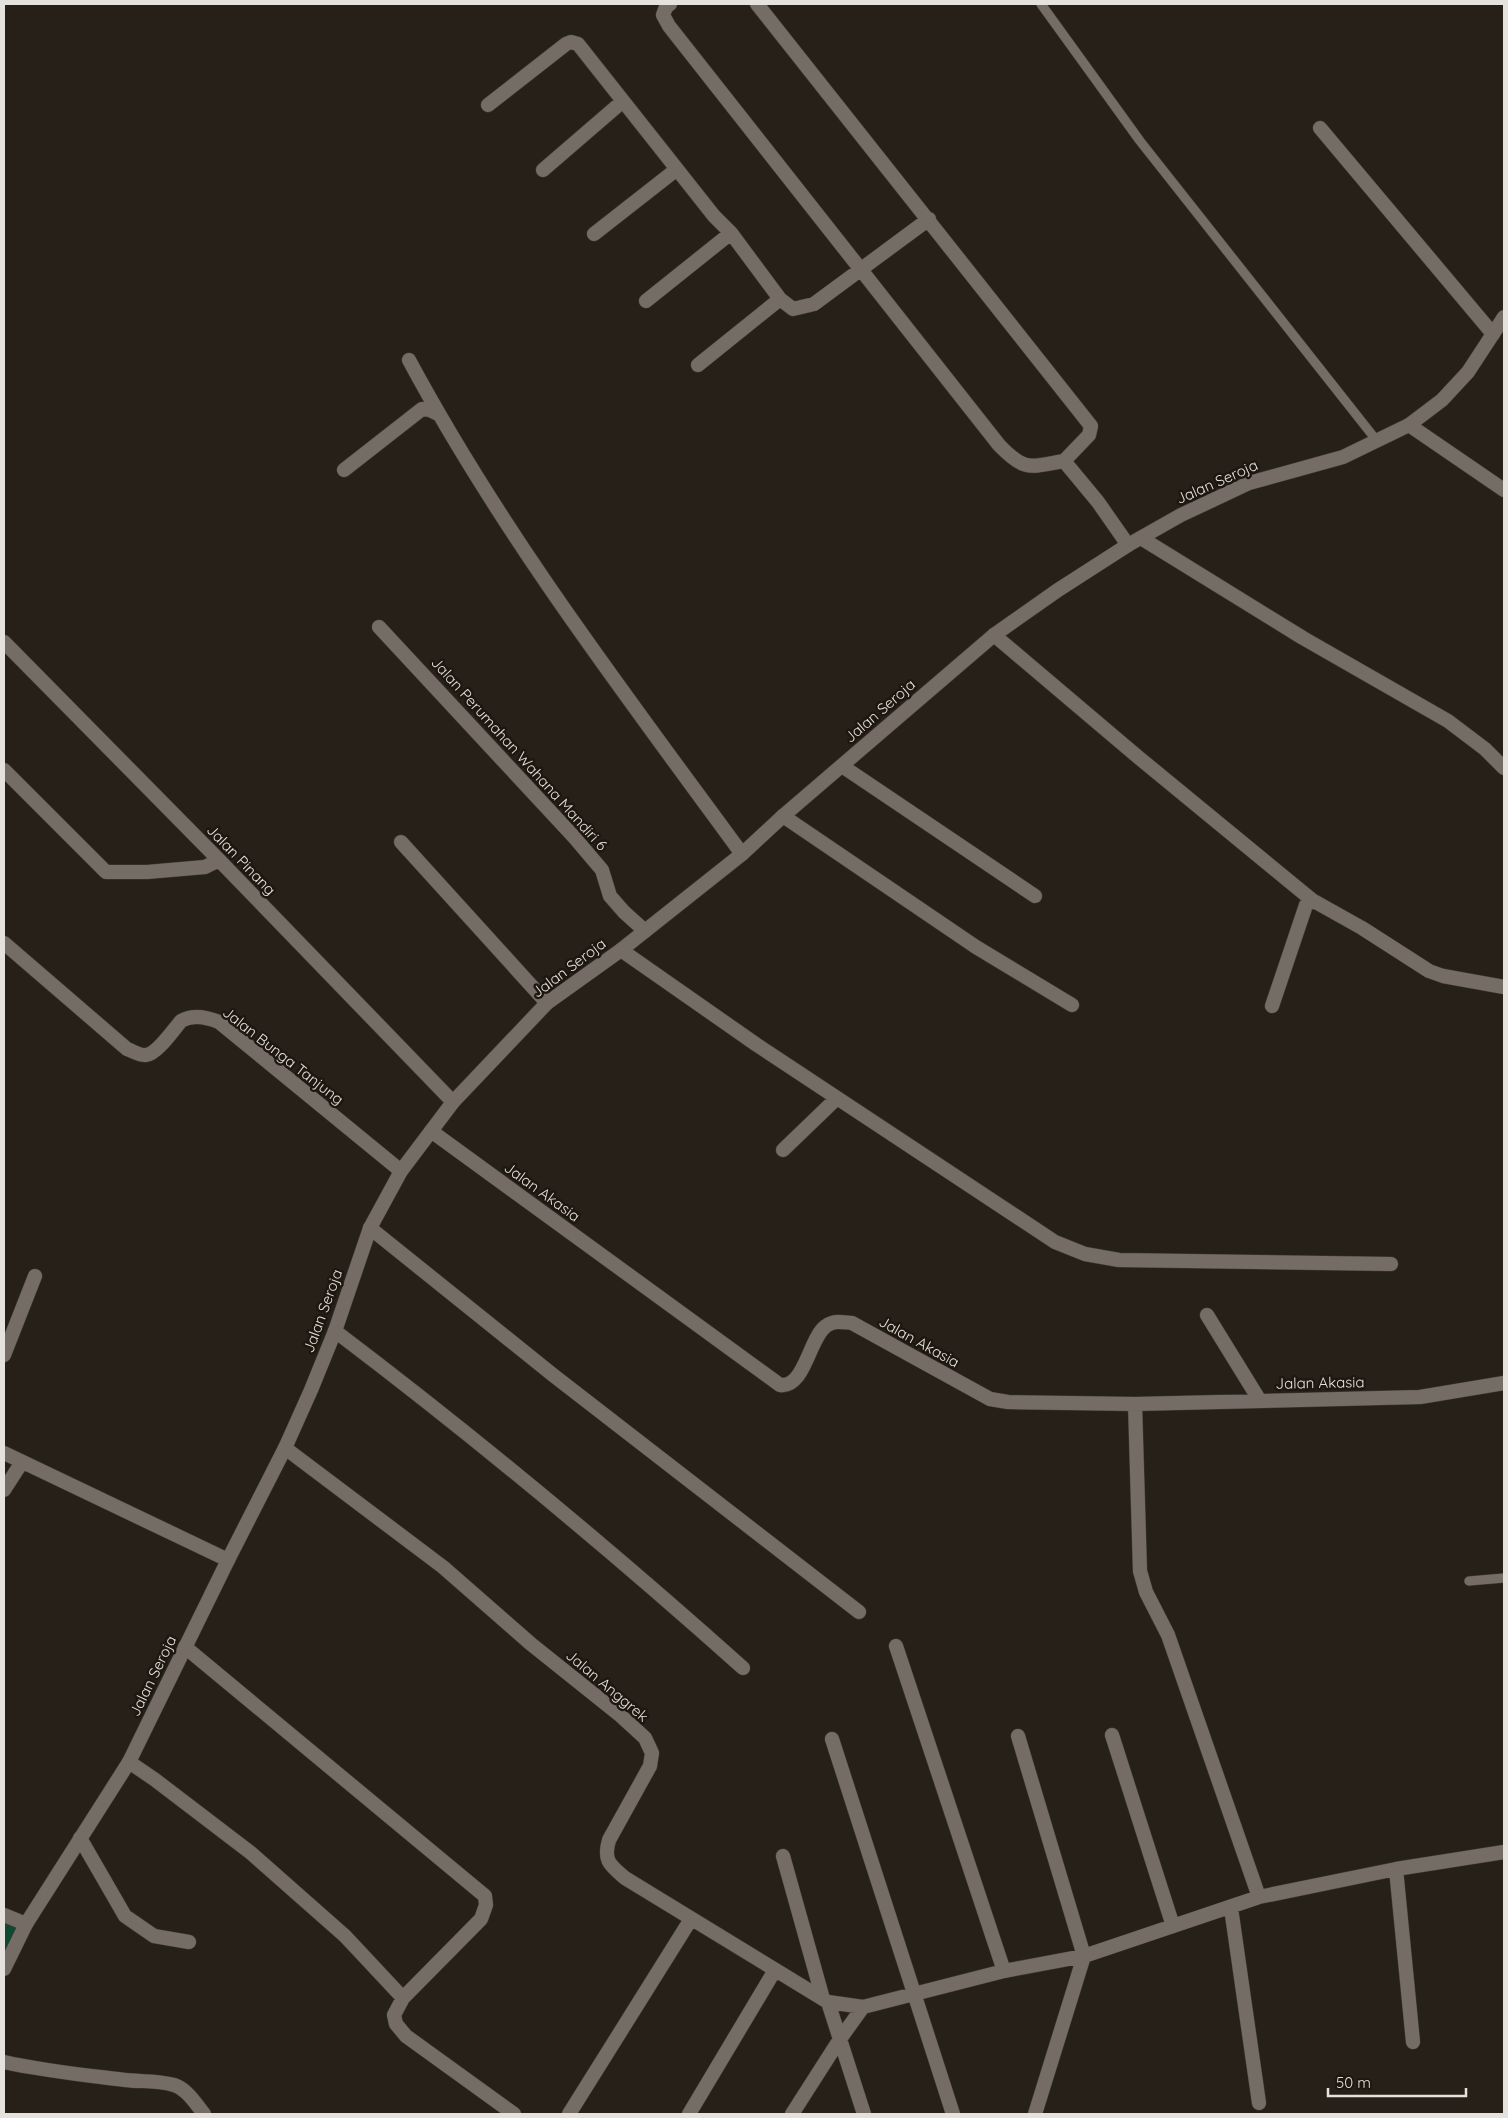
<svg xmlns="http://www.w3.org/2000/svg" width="1508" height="2118" font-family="Quicksand,sans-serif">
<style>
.green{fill:#104832}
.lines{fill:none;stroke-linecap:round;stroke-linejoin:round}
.service-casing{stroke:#423e39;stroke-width:10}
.minor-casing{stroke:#423e39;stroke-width:15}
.tertiary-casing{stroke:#423e39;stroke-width:15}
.service{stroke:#756d65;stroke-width:9}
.minor{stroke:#756d65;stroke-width:14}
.tertiary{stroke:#756d65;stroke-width:14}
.labels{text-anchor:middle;stroke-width:5;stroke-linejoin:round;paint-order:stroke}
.street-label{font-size:15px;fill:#e5e1dc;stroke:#1d1710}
</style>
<rect width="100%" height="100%" fill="#262019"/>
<path class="green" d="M 4,1922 L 18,1928 L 4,1954 Z"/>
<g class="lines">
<defs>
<path id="service" d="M 1041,4 L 1140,141 L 1377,441
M 1469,1581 L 1504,1578"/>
<path id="minor" d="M 670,4 L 666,7 L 663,15 L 669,26 L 999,445 C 1025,472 1030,467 1064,461 L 1098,502 L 1128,545
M 757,4 L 1091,426 L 1089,435 L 1064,461
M 488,105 L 566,44 L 571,42 L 578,44 L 714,216 L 731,233 L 780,299 L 793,309 L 814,304 L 929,219
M 1320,128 L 1493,334
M 543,170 L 623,101
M 594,234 L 677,169
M 646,301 L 731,233
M 409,360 C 503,535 625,694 742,854
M 698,365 L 780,299
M 1409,425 L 1504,490
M 344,470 L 422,409 L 430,410 L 438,414
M 1141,538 L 1303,638 L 1448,721 L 1485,749 L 1504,768
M 379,627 L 574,837 L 602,870 L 610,896 L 624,912 L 645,931
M 994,635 L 1138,757 L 1312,900
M 4,642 L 219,860 L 453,1102
M 842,766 L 1035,896
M 4,770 L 106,872 L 147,872 L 205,867 L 219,860
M 783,816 L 976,947 L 1072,1005
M 401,842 L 547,1003
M 4,943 L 127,1049 C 133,1051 140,1056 146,1055 C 157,1054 174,1029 181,1021 C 193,1014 207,1017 219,1022 L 401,1171
M 621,950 L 757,1045 L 1055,1242 L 1085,1254 L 1119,1260 L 1391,1264
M 1272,1006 L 1306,905 L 1312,900 L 1362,928 L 1429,971 L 1443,976 L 1504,987
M 431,1131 L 780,1385 C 805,1388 809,1338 826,1326 C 834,1320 843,1322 852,1323 L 990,1399 L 1008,1402 L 1135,1404 L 1420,1397 L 1504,1383
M 783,1150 L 837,1098
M 370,1228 L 553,1375 L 859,1612
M 1207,1315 L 1260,1401
M 335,1331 C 475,1437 611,1550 743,1668
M 4,1355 L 35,1276
M 1135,1404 L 1140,1571 L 1146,1592 L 1168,1635 L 1259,1897
M 285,1448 L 443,1567 L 531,1644 L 621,1716 L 645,1738 L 652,1753 L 650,1766 L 609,1840 C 603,1861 610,1865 625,1878 L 828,2002 L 863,2007 L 1004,1971 L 1084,1956 L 1259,1897 L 1396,1869 L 1504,1852
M 4,1453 L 228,1560
M 4,1490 L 22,1462
M 896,1646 L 1004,1971
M 185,1647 L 485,1896 L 486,1905 L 481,1919 L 403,1998 L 394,2015 L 396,2024 L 406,2036 L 514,2114
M 1112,1735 L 1173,1926
M 1018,1736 L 1084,1956 L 1035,2114
M 832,1739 L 953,2114
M 129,1762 L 154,1779 L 251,1853 L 345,1936 L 403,1998
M 80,1838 L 125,1916 L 154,1936 L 189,1942
M 783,1856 L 823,1999
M 1396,1869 L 1413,2042
M 1231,1908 L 1259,2103
M 4,1915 L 26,1924
M 828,2002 L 864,2114
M 4,2062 C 44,2071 84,2075 125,2080 C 141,2082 158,2080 174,2085 C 187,2089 196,2104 204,2114
M 569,2114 L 691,1919
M 689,2114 L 775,1970
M 792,2114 L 840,2039 L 863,2007"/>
<path id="tertiary" d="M 4,1969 L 26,1924 L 129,1762 L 228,1560 L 285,1448 L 311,1390 L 335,1331 L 370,1228 L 401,1171 L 453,1102 L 547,1003 L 621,950 L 742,854 L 783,816 L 994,635 L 1058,590 L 1128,545 L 1181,515 L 1249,483 L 1343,457 L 1409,425 L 1442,400 L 1468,372 L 1504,317"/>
</defs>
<use href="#service" class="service-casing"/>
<use href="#minor" class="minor-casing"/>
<use href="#tertiary" class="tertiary-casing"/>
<use href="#service" class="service"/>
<use href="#minor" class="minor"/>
<use href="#tertiary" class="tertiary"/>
</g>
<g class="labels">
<g class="street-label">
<text transform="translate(1217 482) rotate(-24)" y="5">Jalan Seroja</text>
<text transform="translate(880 711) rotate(-41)" y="5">Jalan Seroja</text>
<text transform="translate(519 754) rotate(48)" y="5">Jalan Perumahan Wahana Mandiri 6</text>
<text transform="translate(241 860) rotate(46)" y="5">Jalan Pinang</text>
<text transform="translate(569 968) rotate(-37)" y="5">Jalan Seroja</text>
<text transform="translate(283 1056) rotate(38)" y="5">Jalan Bunga Tanjung</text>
<text transform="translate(542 1192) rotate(36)" y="5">Jalan Akasia</text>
<text transform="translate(323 1311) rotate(-70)" y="5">Jalan Seroja</text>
<text transform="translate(919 1342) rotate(29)" y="5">Jalan Akasia</text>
<text transform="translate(1320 1383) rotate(-1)" y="5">Jalan Akasia</text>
<text transform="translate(153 1676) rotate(-64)" y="5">Jalan Seroja</text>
<text transform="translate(607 1686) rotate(40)" y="5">Jalan Anggrek</text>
</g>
</g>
<rect width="1508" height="2118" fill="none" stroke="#e5e1dc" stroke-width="10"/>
<path d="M1328 2088v8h138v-8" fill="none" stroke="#e5e1dc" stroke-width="2.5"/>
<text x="1336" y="2088" font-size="15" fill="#e5e1dc" stroke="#1d1710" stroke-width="4" paint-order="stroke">50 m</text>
</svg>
